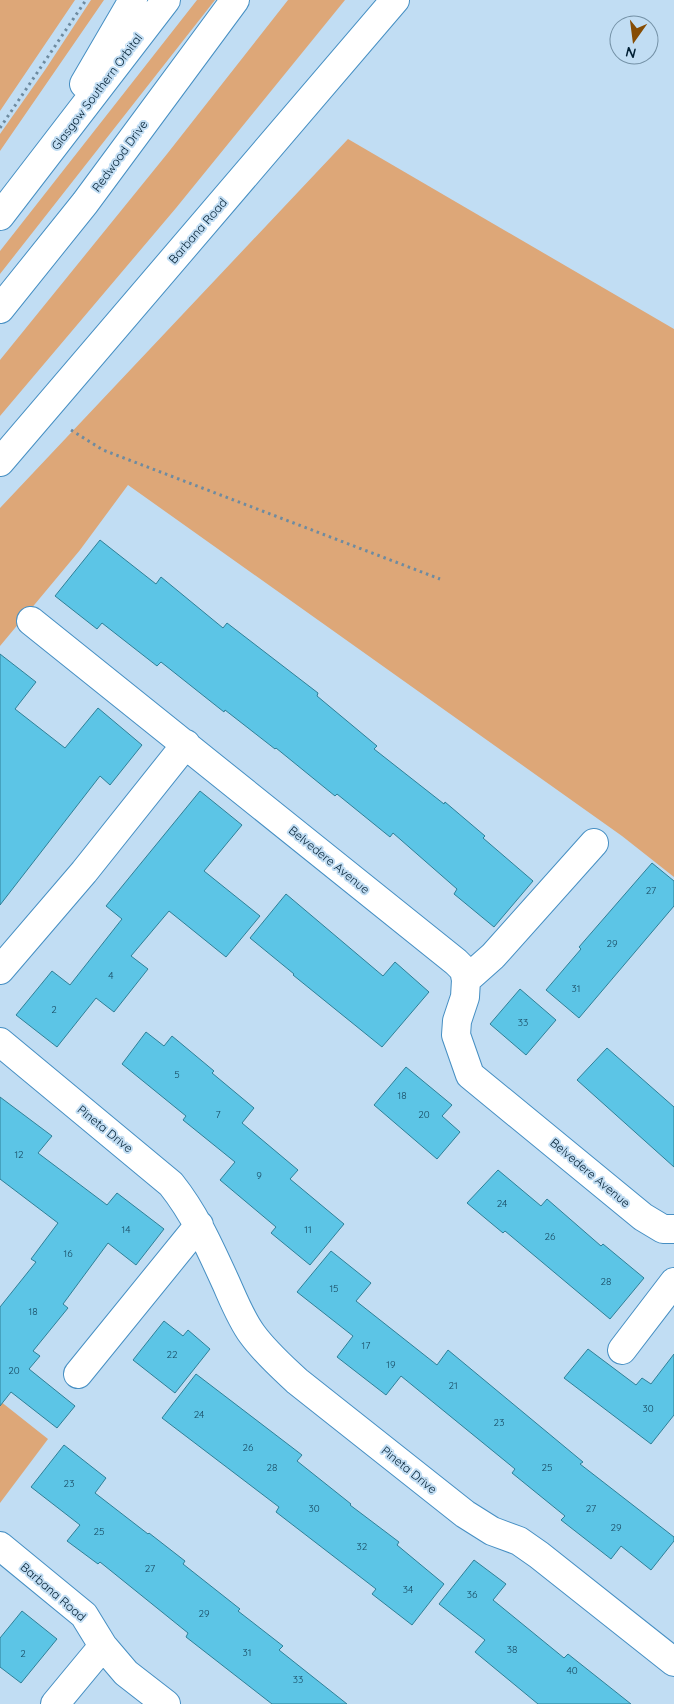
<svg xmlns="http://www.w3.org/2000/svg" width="674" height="1704" font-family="Quicksand,sans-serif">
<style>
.green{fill:#dda778}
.building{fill:#5cc5e6;stroke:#2f8098}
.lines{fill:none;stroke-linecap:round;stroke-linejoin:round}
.street-casing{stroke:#468fc3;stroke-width:30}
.highway-casing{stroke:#468fc3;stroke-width:30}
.path{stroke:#6e8ba0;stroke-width:3;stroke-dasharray:2.5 4;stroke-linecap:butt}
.street{stroke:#fff;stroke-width:28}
.highway{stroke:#fff;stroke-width:28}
.labels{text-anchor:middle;stroke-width:4;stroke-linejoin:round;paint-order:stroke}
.number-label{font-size:10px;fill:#184860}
.street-label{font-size:12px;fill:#011f33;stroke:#c1ddf3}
</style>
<rect width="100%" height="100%" fill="#c1ddf3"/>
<path class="green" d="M 0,0 L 75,0 L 0,111 Z
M 91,0 L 104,0 L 0,151 L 0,134 L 45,70 Z
M 197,0 L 215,0 L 0,274 L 0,251 Z
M 288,0 L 345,0 L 176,208 L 0,416 L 0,360 L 167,154 Z
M 348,139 L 674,329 L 674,877 L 622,836 L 128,485 L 80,550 L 0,646 L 0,508 Z
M 0,1401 L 48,1439 L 0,1503 Z"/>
<path class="building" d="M 100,540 L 156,584 L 161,577 L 223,628 L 227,623 L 318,693 L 317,696 L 377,746 L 374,749 L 444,804 L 445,802 L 485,836 L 483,838 L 533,881 L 494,927 L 454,894 L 457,889 L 393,833 L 390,837 L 337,794 L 335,796 L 276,748 L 275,749 L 225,710 L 224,712 L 161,662 L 157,666 L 102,623 L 97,629 L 55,596 Z
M 0,654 L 36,682 L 15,709 L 65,748 L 98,708 L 142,745 L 110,785 L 100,776 L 0,905 Z
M 200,791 L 242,825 L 204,871 L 260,916 L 226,957 L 169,911 L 131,956 L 148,969 L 114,1012 L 96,998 L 57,1047 L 16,1015 L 52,971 L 70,985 L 122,919 L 106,906 Z
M 652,863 L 674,881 L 674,906 L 579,1018 L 546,990 L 581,949 L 579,947 Z
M 286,894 L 383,976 L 395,962 L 429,992 L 382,1047 L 293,975 L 294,974 L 250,938 Z
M 520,989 L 556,1020 L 526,1055 L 490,1024 Z
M 146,1032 L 164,1046 L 172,1036 L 214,1071 L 212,1073 L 254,1108 L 242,1123 L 298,1170 L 290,1179 L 344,1224 L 310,1265 L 271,1233 L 276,1227 L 220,1180 L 235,1162 L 183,1120 L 186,1116 L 122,1064 Z
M 607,1048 L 674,1107 L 674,1167 L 577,1080 Z
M 406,1067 L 452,1105 L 442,1116 L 460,1132 L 437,1159 L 374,1105 Z
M 0,1097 L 52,1136 L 38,1153 L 107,1205 L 117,1193 L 164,1229 L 136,1265 L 108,1243 L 63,1304 L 68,1308 L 33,1351 L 40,1356 L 29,1369 L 75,1406 L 57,1428 L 11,1392 L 0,1406 L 0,1307 L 36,1262 L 31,1259 L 58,1223 L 0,1179 Z
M 498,1170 L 541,1206 L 547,1199 L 601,1246 L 603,1244 L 644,1278 L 610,1319 L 505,1231 L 503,1233 L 467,1203 Z
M 331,1251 L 371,1283 L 356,1301 L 437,1365 L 448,1350 L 583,1462 L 580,1464 L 674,1537 L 674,1541 L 651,1570 L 621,1546 L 611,1559 L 561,1520 L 565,1516 L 512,1473 L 515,1469 L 401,1376 L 386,1395 L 337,1357 L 353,1336 L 297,1292 Z
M 164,1321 L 183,1336 L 188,1330 L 210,1349 L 175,1393 L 133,1360 Z
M 588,1349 L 636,1385 L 642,1378 L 651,1384 L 674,1354 L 674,1415 L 651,1444 L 564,1378 Z
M 196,1374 L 302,1455 L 297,1461 L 351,1504 L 350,1505 L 399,1542 L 397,1545 L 444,1584 L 412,1625 L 372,1594 L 376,1589 L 276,1512 L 279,1507 L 162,1418 Z
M 64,1445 L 106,1478 L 95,1493 L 148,1534 L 149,1533 L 185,1561 L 183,1564 L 240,1609 L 238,1611 L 283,1646 L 279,1650 L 347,1704 L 272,1704 L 186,1637 L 188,1633 L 100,1562 L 98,1564 L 67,1541 L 80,1525 L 31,1487 Z
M 474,1560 L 506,1584 L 493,1600 L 564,1658 L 568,1654 L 631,1704 L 538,1704 L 475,1652 L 485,1640 L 439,1604 Z
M 22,1611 L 57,1639 L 21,1683 L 0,1667 L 0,1638 Z"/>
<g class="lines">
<defs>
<path id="street" d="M 0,462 L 395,0
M 31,621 L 456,962 L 464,970 L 466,980 L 465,997 L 457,1021 L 456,1035 L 470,1075 L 643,1217 L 663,1229 L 674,1229
M 0,970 L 84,872 L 186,744
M 466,980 L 493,956 L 594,843
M 0,1042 L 171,1184 C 195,1214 210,1248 226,1283 C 234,1301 241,1319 252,1334 C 265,1352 281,1366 297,1381 L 465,1514 L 492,1531 L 519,1541 L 539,1555 L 674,1662
M 622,1350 L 674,1282
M 78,1374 L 199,1225
M 0,1546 L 84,1615 L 103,1646 L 126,1673 L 166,1704
M 55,1704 L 103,1646"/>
<path id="highway" d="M 84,84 L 133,0
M 0,216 L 166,0
M 0,309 L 85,203 L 235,0"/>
</defs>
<use href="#street" class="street-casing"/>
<use href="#highway" class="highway-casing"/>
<path class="path" d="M 0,128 L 86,0
M 71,430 L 103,450 L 440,579"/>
<use href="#street" class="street"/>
<use href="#highway" class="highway"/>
</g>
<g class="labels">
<g class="number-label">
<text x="651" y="894">27</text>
<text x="612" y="947">29</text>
<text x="111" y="979">4</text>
<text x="576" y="992">31</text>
<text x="54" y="1013">2</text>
<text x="523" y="1026">33</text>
<text x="177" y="1078">5</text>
<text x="402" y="1099">18</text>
<text x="218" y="1118">7</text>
<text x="424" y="1118">20</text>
<text x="19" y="1158">12</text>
<text x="259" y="1179">9</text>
<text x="502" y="1207">24</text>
<text x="126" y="1233">14</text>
<text x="308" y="1233">11</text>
<text x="550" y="1240">26</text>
<text x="68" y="1257">16</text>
<text x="606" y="1285">28</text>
<text x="334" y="1292">15</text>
<text x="33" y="1315">18</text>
<text x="366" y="1349">17</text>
<text x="172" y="1358">22</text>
<text x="391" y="1368">19</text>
<text x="14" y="1374">20</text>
<text x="453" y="1389">21</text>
<text x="648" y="1412">30</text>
<text x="199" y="1418">24</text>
<text x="499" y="1426">23</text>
<text x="248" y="1451">26</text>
<text x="272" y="1471">28</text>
<text x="547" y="1471">25</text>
<text x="69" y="1487">23</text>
<text x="314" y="1512">30</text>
<text x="591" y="1512">27</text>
<text x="616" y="1531">29</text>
<text x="99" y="1535">25</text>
<text x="362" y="1550">32</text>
<text x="150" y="1572">27</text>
<text x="408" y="1593">34</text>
<text x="472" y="1598">36</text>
<text x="204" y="1617">29</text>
<text x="512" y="1653">38</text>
<text x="247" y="1656">31</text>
<text x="23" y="1657">2</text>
<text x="572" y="1674">40</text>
<text x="298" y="1683">33</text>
</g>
<g class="street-label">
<text transform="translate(97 92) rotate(-53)" y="4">Glasgow Southern Orbital</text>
<text transform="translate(120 156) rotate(-54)" y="4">Redwood Drive</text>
<text transform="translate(198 231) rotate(-49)" y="4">Barbana Road</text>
<text transform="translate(329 860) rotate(39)" y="4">Belvedere Avenue</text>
<text transform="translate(105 1129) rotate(39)" y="4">Pineta Drive</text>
<text transform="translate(590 1173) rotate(40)" y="4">Belvedere Avenue</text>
<text transform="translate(409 1470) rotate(39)" y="4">Pineta Drive</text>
<text transform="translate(53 1592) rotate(41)" y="4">Barbana Road</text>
</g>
</g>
<g transform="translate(634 40) rotate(194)"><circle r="24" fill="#c1ddf3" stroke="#7491a6"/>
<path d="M0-4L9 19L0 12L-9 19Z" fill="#864c03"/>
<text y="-8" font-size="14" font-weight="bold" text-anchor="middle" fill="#011f33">N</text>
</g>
</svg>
